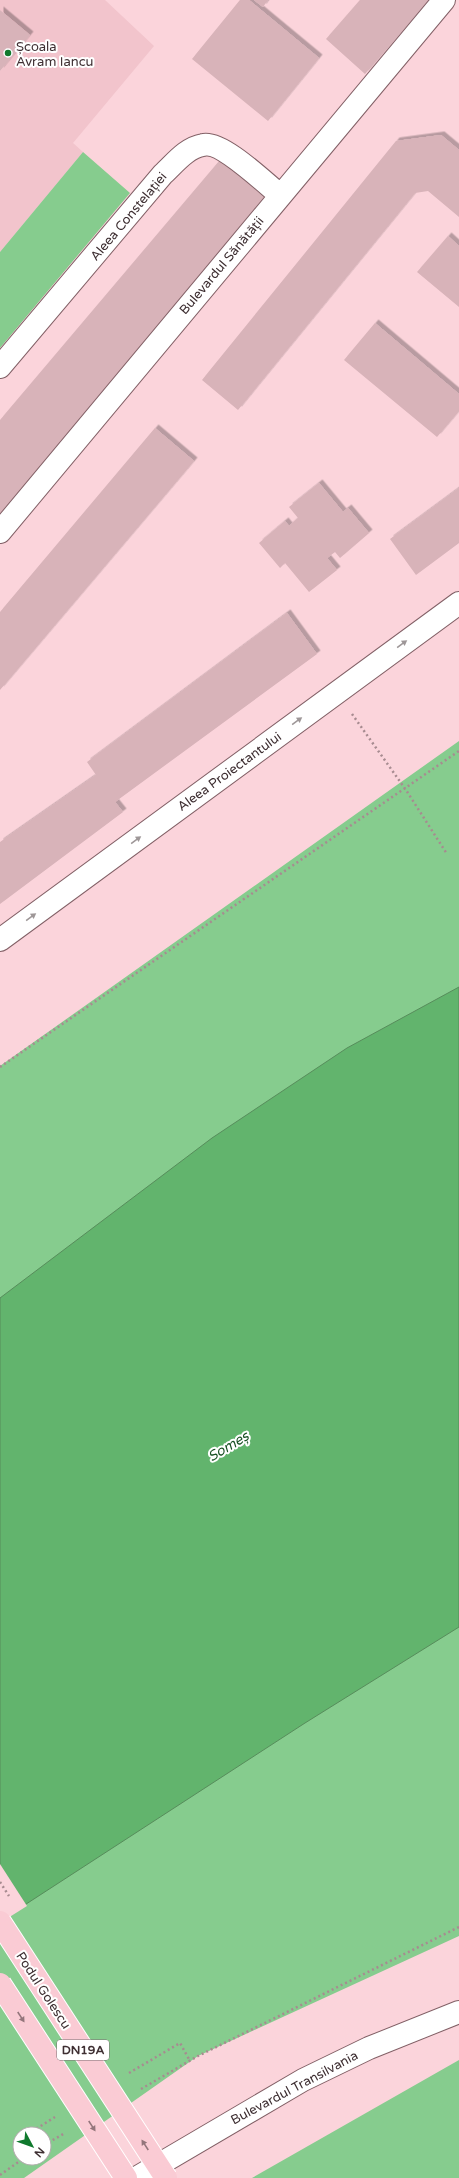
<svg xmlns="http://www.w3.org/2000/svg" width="459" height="2178" font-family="'Varela Round',sans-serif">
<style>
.built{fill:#f2c4cc}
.green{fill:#86cc8e;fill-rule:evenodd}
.water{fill:#62b46d;stroke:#578c5b}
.pier{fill:#fbd4db}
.building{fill:#d8b3b9;filter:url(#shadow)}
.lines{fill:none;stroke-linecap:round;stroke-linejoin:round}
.minor-casing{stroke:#826066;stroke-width:24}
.path{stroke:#a78b90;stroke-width:2.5;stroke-dasharray:2 3;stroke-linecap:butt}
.minor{stroke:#fff;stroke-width:22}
.major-bridge-casing{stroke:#fff;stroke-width:24;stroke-linecap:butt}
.path-bridge{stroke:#a78b90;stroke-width:2.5;stroke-dasharray:2 3;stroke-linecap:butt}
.major-bridge{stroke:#facbd4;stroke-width:22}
.oneway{fill:#9e9798}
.oneway2{fill:#93757b}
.poi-dot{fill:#0f792d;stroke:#fff;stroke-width:1.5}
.labels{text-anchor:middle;stroke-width:4;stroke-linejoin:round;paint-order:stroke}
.shield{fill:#fff;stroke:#786d70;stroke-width:1}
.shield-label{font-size:12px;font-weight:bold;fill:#3e2f32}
.poi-label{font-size:13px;fill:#3e2f32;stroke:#fff;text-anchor:start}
.street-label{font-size:13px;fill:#3e2f32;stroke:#fff}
.water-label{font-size:14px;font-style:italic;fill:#195224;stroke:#fff}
</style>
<defs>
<filter id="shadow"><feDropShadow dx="3.5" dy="-3.5" stdDeviation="0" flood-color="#0004"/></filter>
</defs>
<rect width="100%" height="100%" fill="#fbd4db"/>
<path class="built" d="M 0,0 L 105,0 L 154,46 L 73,143 L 83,152 L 0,252 L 0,71 L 30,35 L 0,10 Z"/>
<path class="green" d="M 83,152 L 130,193 L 0,348 L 0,252 Z
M 459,741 L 459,1936 L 198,2056 L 24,2178 L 0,2178 L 0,1066 ZM 20,2134 L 44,2134 L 44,2158 L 20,2158 Z
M 459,2060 L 459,2178 L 252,2178 Z"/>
<path class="water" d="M 459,987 L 459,1627 L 305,1723 L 0,1921 L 0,1298 L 212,1138 L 347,1048 Z"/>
<path class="pier" d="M 0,1864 L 27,1906 L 0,1923 Z"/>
<path class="building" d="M 240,0 L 249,0 L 319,58 L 268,121 L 192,59 Z
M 254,0 L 268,0 L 263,7 Z
M 360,0 L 429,0 L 365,74 L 326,39 Z
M 0,10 L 30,35 L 0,71 Z
M 441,135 L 459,150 L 459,217 L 428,191 L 415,193 L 238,410 L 202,380 L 396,141 Z
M 220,160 L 269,201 L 0,519 L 0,420 Z
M 448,236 L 459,246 L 459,307 L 417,272 Z
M 375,323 L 459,394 L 459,411 L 437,437 L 344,360 Z
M 155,428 L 194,461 L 0,690 L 0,612 Z
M 319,483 L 343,512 L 348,508 L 369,533 L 340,558 L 335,552 L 327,558 L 337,570 L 309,592 L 285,563 L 280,568 L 259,543 L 285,521 L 289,526 L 298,518 L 289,507 Z
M 459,488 L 459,543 L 416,575 L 390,539 Z
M 287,613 L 317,654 L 115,802 L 123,812 L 0,904 L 0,842 L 96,775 L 87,762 Z"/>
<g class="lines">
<defs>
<path id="minor" d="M 0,367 L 163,174 C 175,163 186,148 203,145 C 221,140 265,183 280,195
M 0,532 L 444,0
M 0,940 L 459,603
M 136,2178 L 303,2080 L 369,2048 L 459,2012"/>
</defs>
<use href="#minor" class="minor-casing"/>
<path class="path" d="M 352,714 L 406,790 L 447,854
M 0,1067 L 459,751
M 129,2073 L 180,2043 L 190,2061
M 141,2089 L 198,2056 L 459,1927
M 28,2134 L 55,2117
M 44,2145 L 65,2133
M 0,2175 L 24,2158"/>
<use href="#minor" class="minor"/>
<defs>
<path id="major-bridge" d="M 0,1922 L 166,2178
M 0,1984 L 126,2178"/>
</defs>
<use href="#major-bridge" class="major-bridge-casing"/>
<path class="path-bridge" d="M 0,1882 L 9,1896"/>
<use href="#major-bridge" class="major-bridge"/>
</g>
<defs><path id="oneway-solid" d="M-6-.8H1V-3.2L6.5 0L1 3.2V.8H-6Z"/></defs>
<g class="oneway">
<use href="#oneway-solid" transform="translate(402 644) rotate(-36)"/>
<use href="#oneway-solid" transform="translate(297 721) rotate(-36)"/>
<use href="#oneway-solid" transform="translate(136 840) rotate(-36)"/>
<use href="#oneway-solid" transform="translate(31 917) rotate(-36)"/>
</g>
<g class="oneway2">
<use href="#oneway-solid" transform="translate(21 2017) rotate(57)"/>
<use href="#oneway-solid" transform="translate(92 2126) rotate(57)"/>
<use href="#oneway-solid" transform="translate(145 2145) rotate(-123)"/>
</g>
<circle class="poi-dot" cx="8" cy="53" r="4"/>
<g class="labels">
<rect class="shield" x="57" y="2040" width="52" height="20" rx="3"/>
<g class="shield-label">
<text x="83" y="2054">DN19A</text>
</g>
<g class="poi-label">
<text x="16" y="51">Școala<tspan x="16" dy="15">Avram Iancu</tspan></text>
</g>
<g class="street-label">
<text transform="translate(128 216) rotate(-50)" y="5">Aleea Constelației</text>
<text transform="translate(221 265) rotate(-50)" y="5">Bulevardul Sănătății</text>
<text transform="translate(229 771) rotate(-36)" y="5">Aleea Proiectantului</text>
<text transform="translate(44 1990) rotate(57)" y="5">Podul Golescu</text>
<text transform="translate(294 2087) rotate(-28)" y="5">Bulevardul Transilvania</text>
</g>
<g class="water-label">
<text transform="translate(228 1446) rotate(-31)" y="5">Someș</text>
</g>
</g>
<g transform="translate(32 2146) rotate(131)"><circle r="19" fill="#ffffff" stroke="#b2acad"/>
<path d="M0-3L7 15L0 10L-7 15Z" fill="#0f792d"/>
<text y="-6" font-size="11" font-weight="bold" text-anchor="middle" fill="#3e2f32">N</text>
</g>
</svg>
